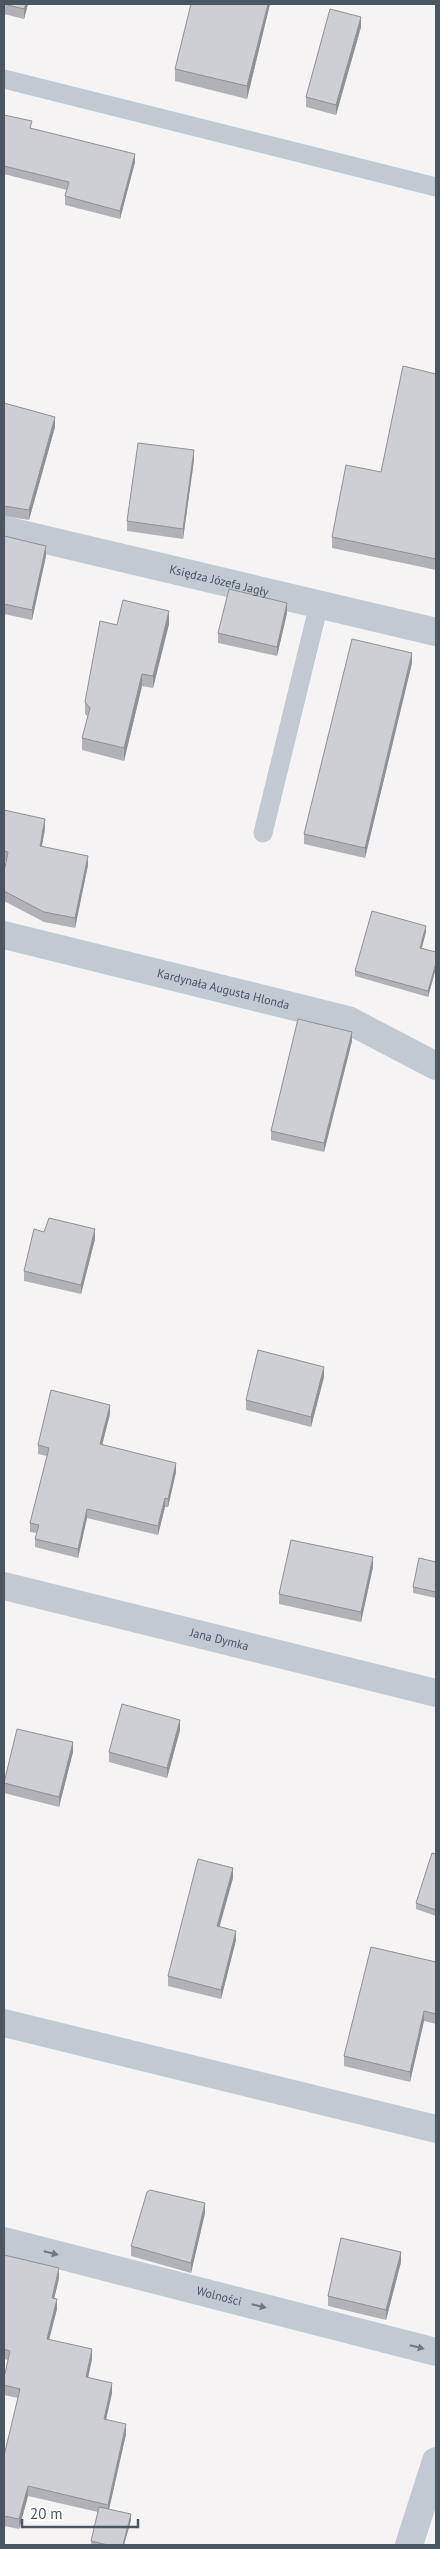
<svg xmlns="http://www.w3.org/2000/svg" width="440" height="2549" font-family="'PT Sans',sans-serif">
<style>
.lines{fill:none;stroke-linecap:round;stroke-linejoin:round}
.service{stroke:#c1cad2;stroke-width:19}
.minor{stroke:#c1cad2;stroke-width:28}
.wall{fill:#b0b2b7}
.shaded-wall{fill:#909195}
.building{fill:#cdcfd5;stroke:#909195}
.oneway{fill:#6e7983}
.labels{text-anchor:middle;stroke-width:4.5;stroke-linejoin:round;paint-order:stroke}
.street-label{font-size:12px;fill:#4a5661;stroke:#fff}
</style>
<rect width="100%" height="100%" fill="#f5f3f3"/>
<g class="lines">
<path class="service" d="M 4,79 L 436,187
M 263,833 L 319,604"/>
<g class="minor">
<path id="s1" d="M 4,530 L 436,632"/>
<path id="s2" d="M 4,935 L 348,1020 L 436,1066"/>
<path id="s3" d="M 4,1586 L 436,1693"/>
<path d="M 4,2023 L 436,2129"/>
<path id="s4" d="M 4,2241 L 436,2352"/>
<path d="M 409,2545 L 436,2461"/>
</g>
</g>
<path class="wall" d="M 4,4 L 28,4 L 24,19 L 4,14 Z
M 270,4 L 247,99 L 175,81 L 175,69 Z
M 361,27 L 336,115 L 306,107 L 306,97 Z
M 4,115 L 32,129 L 135,162 L 120,219 L 65,205 L 65,196 L 67,190 L 4,174 Z
M 436,374 L 436,570 L 332,548 L 332,537 L 381,472 Z
M 4,403 L 55,427 L 29,520 L 4,516 Z
M 194,460 L 183,539 L 127,531 L 127,521 Z
M 4,536 L 46,556 L 32,620 L 4,614 Z
M 287,613 L 277,656 L 218,643 L 218,633 Z
M 169,624 L 153,688 L 142,686 L 124,761 L 82,750 L 82,738 L 88,717 L 85,714 L 85,702 L 117,625 Z
M 412,663 L 365,858 L 304,844 L 304,834 Z
M 4,810 L 45,829 L 42,846 L 88,865 L 75,928 L 44,922 L 4,901 L 4,872 L 6,861 L 4,861 Z
M 426,932 L 422,948 L 436,952 L 436,968 L 428,997 L 355,976 L 355,971 Z
M 352,1041 L 324,1152 L 271,1140 L 271,1131 Z
M 44,1232 L 95,1239 L 81,1294 L 24,1281 L 24,1271 Z
M 324,1377 L 311,1427 L 246,1410 L 246,1400 Z
M 110,1414 L 102,1445 L 176,1472 L 168,1507 L 165,1507 L 158,1535 L 87,1518 L 78,1558 L 35,1547 L 35,1539 L 37,1533 L 30,1532 L 30,1523 L 47,1456 L 38,1454 L 38,1445 Z
M 436,1562 L 436,1598 L 413,1593 L 413,1587 Z
M 373,1567 L 361,1622 L 279,1604 L 279,1594 Z
M 180,1730 L 167,1778 L 109,1762 L 109,1752 Z
M 73,1752 L 59,1807 L 4,1793 L 4,1783 Z
M 436,1854 L 436,1916 L 416,1909 L 416,1903 Z
M 233,1878 L 219,1927 L 236,1940 L 221,1999 L 168,1986 L 168,1976 Z
M 436,1962 L 436,2024 L 424,2021 L 410,2082 L 344,2066 L 344,2056 Z
M 205,2213 L 191,2273 L 131,2256 L 131,2246 Z
M 4,2257 L 59,2278 L 54,2298 L 57,2309 L 49,2339 L 92,2359 L 88,2378 L 112,2393 L 106,2419 L 126,2434 L 109,2509 L 131,2520 L 124,2545 L 91,2545 L 91,2541 L 98,2512 L 28,2496 L 19,2529 L 4,2526 L 4,2456 L 18,2398 L 4,2395 L 4,2378 L 8,2360 L 4,2359 Z
M 401,2262 L 386,2320 L 328,2306 L 328,2296 Z"/>
<path class="shaded-wall" d="M 26,4 L 28,4 L 24,19 L 24,9 Z
M 268,4 L 270,4 L 247,99 L 247,86 Z
M 361,17 L 361,27 L 336,115 L 336,105 Z
M 135,154 L 135,162 L 120,219 L 120,211 Z
M 55,417 L 55,427 L 29,520 L 29,510 Z
M 194,450 L 194,460 L 183,539 L 183,529 Z
M 46,546 L 46,556 L 32,620 L 32,610 Z
M 287,603 L 287,613 L 277,656 L 277,647 Z
M 169,611 L 169,624 L 153,688 L 153,676 Z
M 412,653 L 412,663 L 365,858 L 365,848 Z
M 142,674 L 142,686 L 124,761 L 124,748 Z
M 45,819 L 45,829 L 40,855 L 40,846 Z
M 88,856 L 88,865 L 75,928 L 75,918 Z
M 426,926 L 426,932 L 420,953 L 420,948 Z
M 436,963 L 436,968 L 428,997 L 428,991 Z
M 352,1032 L 352,1041 L 324,1152 L 324,1143 Z
M 95,1229 L 95,1239 L 81,1294 L 81,1285 Z
M 324,1367 L 324,1377 L 311,1427 L 311,1417 Z
M 110,1405 L 110,1414 L 100,1453 L 100,1444 Z
M 176,1463 L 176,1472 L 168,1507 L 168,1499 Z
M 165,1498 L 165,1507 L 158,1535 L 158,1526 Z
M 87,1509 L 87,1518 L 78,1558 L 78,1549 Z
M 373,1557 L 373,1567 L 361,1622 L 361,1612 Z
M 180,1720 L 180,1730 L 167,1778 L 167,1768 Z
M 73,1742 L 73,1752 L 59,1807 L 59,1797 Z
M 233,1868 L 233,1878 L 217,1936 L 217,1926 Z
M 236,1931 L 236,1940 L 221,1999 L 221,1990 Z
M 424,2011 L 424,2021 L 410,2082 L 410,2072 Z
M 205,2203 L 205,2213 L 191,2273 L 191,2263 Z
M 401,2252 L 401,2262 L 386,2320 L 386,2310 Z
M 59,2268 L 59,2278 L 52,2308 L 52,2298 Z
M 57,2299 L 57,2309 L 47,2348 L 47,2339 Z
M 92,2349 L 92,2359 L 86,2387 L 86,2377 Z
M 112,2383 L 112,2393 L 104,2429 L 104,2419 Z
M 126,2424 L 126,2434 L 108,2514 L 108,2505 Z
M 28,2486 L 28,2496 L 19,2529 L 19,2519 Z
M 131,2514 L 131,2520 L 124,2545 L 123,2545 Z"/>
<path class="building" d="M 4,4 L 26,4 L 24,9 Z
M 191,4 L 268,4 L 247,86 L 175,69 Z
M 330,9 L 361,17 L 336,105 L 306,97 Z
M 4,115 L 32,121 L 30,128 L 135,154 L 120,211 L 65,196 L 69,182 L 4,166 Z
M 403,366 L 436,374 L 436,559 L 332,537 L 346,465 L 381,472 Z
M 4,403 L 55,417 L 29,510 L 4,506 Z
M 138,443 L 194,450 L 183,529 L 127,521 Z
M 4,536 L 46,546 L 32,610 L 4,604 Z
M 229,589 L 287,603 L 277,647 L 218,633 Z
M 123,600 L 169,611 L 153,676 L 142,674 L 124,748 L 82,738 L 90,708 L 85,702 L 100,621 L 117,625 Z
M 352,639 L 412,653 L 365,848 L 304,834 Z
M 4,810 L 45,819 L 40,846 L 88,856 L 75,918 L 44,912 L 4,891 L 4,872 L 8,852 L 4,851 Z
M 372,911 L 426,926 L 420,948 L 436,952 L 436,963 L 428,991 L 355,971 Z
M 298,1019 L 352,1032 L 324,1143 L 271,1131 Z
M 49,1218 L 95,1229 L 81,1285 L 24,1271 L 34,1229 L 44,1232 Z
M 258,1350 L 324,1367 L 311,1417 L 246,1400 Z
M 51,1390 L 110,1405 L 100,1444 L 176,1463 L 168,1499 L 165,1498 L 158,1526 L 87,1509 L 78,1549 L 35,1539 L 39,1525 L 30,1523 L 49,1448 L 38,1445 Z
M 291,1540 L 373,1557 L 361,1612 L 279,1594 Z
M 419,1558 L 436,1562 L 436,1592 L 413,1587 Z
M 122,1704 L 180,1720 L 167,1768 L 109,1752 Z
M 17,1729 L 73,1742 L 59,1797 L 4,1783 Z
M 432,1853 L 436,1854 L 436,1910 L 416,1903 Z
M 198,1859 L 233,1868 L 217,1926 L 236,1931 L 221,1990 L 168,1976 Z
M 371,1947 L 436,1962 L 436,2014 L 424,2011 L 410,2072 L 344,2056 Z
M 150,2190 L 205,2203 L 191,2263 L 131,2246 L 147,2192 Z
M 341,2238 L 401,2252 L 386,2310 L 328,2296 Z
M 4,2255 L 59,2268 L 52,2298 L 57,2299 L 47,2339 L 92,2349 L 86,2377 L 112,2383 L 104,2419 L 126,2424 L 108,2505 L 28,2486 L 19,2519 L 4,2516 L 4,2517 L 4,2456 L 20,2389 L 4,2385 L 4,2378 L 10,2351 L 4,2349 Z
M 99,2507 L 131,2514 L 123,2545 L 108,2545 L 91,2541 Z"/>
<defs><path id="oneway-solid" d="M-6-.8H1V-3.2L6.5 0L1 3.2V.8H-6Z" transform="scale(1.25)"/></defs>
<g class="oneway">
<use href="#oneway-solid" transform="translate(51 2253) rotate(14)"/>
<use href="#oneway-solid" transform="translate(259 2306) rotate(14)"/>
<use href="#oneway-solid" transform="translate(417 2347) rotate(14)"/>
</g>
<g class="labels">
<g class="street-label">
<text dy="4" stroke="none"><textPath href="#s1" startOffset="221">Księdza Józefa Jagły</textPath></text>
<text dy="4" stroke="none"><textPath href="#s2" startOffset="226">Kardynała Augusta Hlonda</textPath></text>
<text dy="4" stroke="none"><textPath href="#s3" startOffset="222">Jana Dymka</textPath></text>
<text dy="4" stroke="none"><textPath href="#s4" startOffset="222">Wolności</textPath></text>
</g>
</g>
<rect width="440" height="2549" fill="none" stroke="#4a5661" stroke-width="10"/>
<path d="M22 2519v8h116v-8" fill="none" stroke="#4a5661" stroke-width="2.5"/>
<text x="30" y="2519" font-size="15" fill="#4a5661" stroke="#ffffff" stroke-width="4" paint-order="stroke">20 m</text>
</svg>
